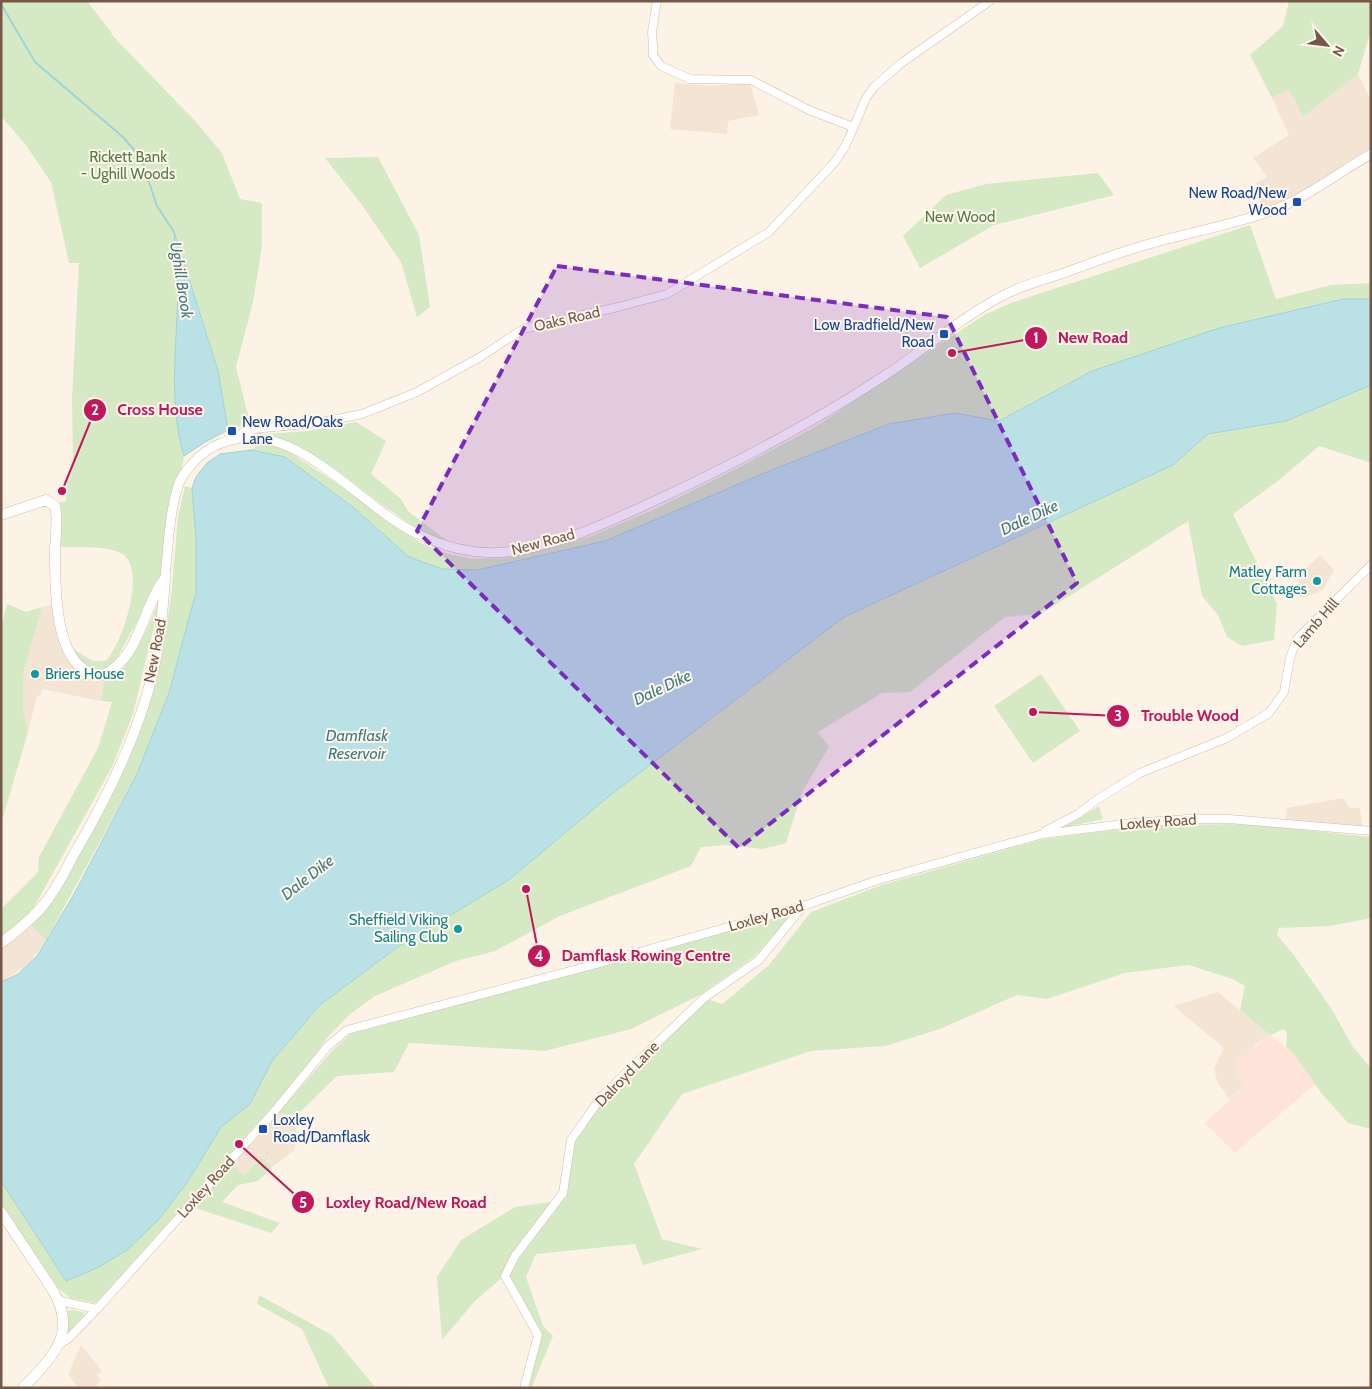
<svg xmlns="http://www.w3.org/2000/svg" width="1372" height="1389" font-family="Cabin,sans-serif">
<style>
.residential{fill:#f4e4d4}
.commercial{fill:#fde3da}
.green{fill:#d5eac4}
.water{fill:#bae2e6;stroke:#a0d2d8}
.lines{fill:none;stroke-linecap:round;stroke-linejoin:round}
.stream{stroke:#a0d2d8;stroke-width:2}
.minor-casing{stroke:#d0bcae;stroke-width:9}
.tertiary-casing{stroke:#d0bcae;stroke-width:10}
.secondary-casing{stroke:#d3bcac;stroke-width:11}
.minor{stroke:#fff;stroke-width:8}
.tertiary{stroke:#fff;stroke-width:9}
.secondary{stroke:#fff;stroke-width:10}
.marked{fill:#7b2cbf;fill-opacity:0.2;stroke:#7b2cbf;stroke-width:4;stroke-dasharray:10 6;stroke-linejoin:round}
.transit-dot{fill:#1a4fb4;stroke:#fff7ec;stroke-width:2}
.culture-dot{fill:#0f9aa8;stroke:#fff7ec;stroke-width:2}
.labels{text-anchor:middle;stroke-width:4;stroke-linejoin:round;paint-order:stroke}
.park-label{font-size:15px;fill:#557c42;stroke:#fff7ec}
.transit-label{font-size:15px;fill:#164399;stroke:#fff7ec;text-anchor:end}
.street-label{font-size:15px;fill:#76584a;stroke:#fff7ec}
.culture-label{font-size:15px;fill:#0d838f;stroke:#fff7ec;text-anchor:end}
.water-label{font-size:16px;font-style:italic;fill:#417b83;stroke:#fff7ec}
.leader{fill:none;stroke:#c2185b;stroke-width:2}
.callout-dot{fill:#c2185b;stroke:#fff7ec;stroke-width:2}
.mark-label{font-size:15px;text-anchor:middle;font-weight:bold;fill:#fff}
.callout-label{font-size:16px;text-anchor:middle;font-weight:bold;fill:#c2185b;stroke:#fff7ec;stroke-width:4;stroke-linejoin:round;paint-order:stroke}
</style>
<rect width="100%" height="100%" fill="#fcf3e6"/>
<path class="residential" d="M 1358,74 L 1371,100 L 1371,149 L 1290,199 L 1266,209 L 1259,197 L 1264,194 L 1256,183 L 1267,177 L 1253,158 L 1289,135 L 1272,98 L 1289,89 L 1303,117 Z
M 675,83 L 711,86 L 750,83 L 759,115 L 728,121 L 727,134 L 670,129 Z
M 1320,555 L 1334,570 L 1323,590 L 1303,598 L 1294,595 L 1292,592 L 1300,584 L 1298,577 Z
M 52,605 L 64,650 L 73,667 L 83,677 L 95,681 L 104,681 L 101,701 L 42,689 L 41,695 L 37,696 L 28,732 L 23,710 L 24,670 L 42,607 Z
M 1343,798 L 1350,808 L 1360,808 L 1363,828 L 1286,821 L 1287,808 Z
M 31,926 L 46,940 L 29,964 L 1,982 L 1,949 Z
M 1218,992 L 1270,1035 L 1257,1043 L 1235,1067 L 1238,1076 L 1246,1085 L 1229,1099 L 1217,1081 L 1214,1068 L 1224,1048 L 1174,1006 Z
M 278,1113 L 297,1115 L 295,1150 L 272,1167 L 261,1157 L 244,1176 L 230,1162 Z
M 81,1345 L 102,1371 L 97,1375 L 101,1381 L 96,1386 L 97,1388 L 78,1388 L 68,1374 Z"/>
<path class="commercial" d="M 1270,1035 L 1294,1054 L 1315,1084 L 1235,1153 L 1205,1123 L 1246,1085 L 1238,1076 L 1235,1067 L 1238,1060 Z"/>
<path class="green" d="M 1,1 L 87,1 L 112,33 L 111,34 L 196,122 L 222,153 L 240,199 L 262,203 L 262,246 L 253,302 L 236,367 L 250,423 L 228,430 L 218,371 L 175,234 C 176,252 178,270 178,288 C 177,343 168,402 184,456 L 162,576 L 116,660 C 97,678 86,669 73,649 L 93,661 L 106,661 C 122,643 145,576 125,556 C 113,545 77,548 61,547 L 60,502 L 66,501 L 67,481 L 70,478 L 73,464 L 72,398 L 79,263 L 69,263 L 51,182 L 25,144 L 1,116 Z
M 1289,1 L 1371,1 L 1371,30 L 1358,74 L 1303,117 L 1289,89 L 1272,98 L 1250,55 L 1283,26 Z
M 378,157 L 419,235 L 430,307 L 417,317 L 401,262 L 362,205 L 325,158 Z
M 1098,173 L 1114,195 L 994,225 L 920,268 L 903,236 L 946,195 L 986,184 Z
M 1250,225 L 1276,299 L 1331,285 L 1371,283 L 1371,299 L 1343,299 L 1219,328 L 1092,371 L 999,421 L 955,413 L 686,508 L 605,541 L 477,570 L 442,569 L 409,557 L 354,508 L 285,457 L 251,450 L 260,444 L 283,448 L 362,500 L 419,542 L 445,553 L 472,559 L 511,557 L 589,537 L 655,509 L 736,469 L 815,427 L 984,315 L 1011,303 Z
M 1371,385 L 1371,463 L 1319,446 L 1279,480 L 1233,514 L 1277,604 L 1274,640 L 1242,646 L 1227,637 L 1218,615 L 1202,596 L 1188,521 L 1041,614 L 1005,617 L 910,692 L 882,693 L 818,732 L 829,747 L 802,792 L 786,843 L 763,849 L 726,845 L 701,847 L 691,866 L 560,916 L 495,951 L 456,961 L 375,996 L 349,1015 L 327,1038 L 300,1076 L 96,1303 L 70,1298 L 58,1288 L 1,1203 L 1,1181 L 66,1281 L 188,1181 L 221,1127 L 250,1104 L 272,1061 L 320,1005 L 395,949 L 510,879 L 608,797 L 844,617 L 1173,465 L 1208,434 L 1286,421 Z
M 356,422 L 386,441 L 371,474 L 401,499 L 408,511 L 447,541 C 425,536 408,523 390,510 C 352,483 312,447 267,434 L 308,431 Z
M 185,486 L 192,488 L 196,539 L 196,592 L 169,693 L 137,774 L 46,940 L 31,926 L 49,905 L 151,696 L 163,648 L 171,597 L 178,517 Z
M 161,597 L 133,714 L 112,767 L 33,909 L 25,919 L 1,937 L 1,909 L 38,872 L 39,857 L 98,748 L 112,702 L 101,701 L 104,681 C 130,677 151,619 161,597 Z
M 7,604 L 26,612 L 42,607 L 24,670 L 23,710 L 28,732 L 1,824 L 1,629 Z
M 1041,674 L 1080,731 L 1033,763 L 994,706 Z
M 1099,806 L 1103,819 L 1062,828 Z
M 1229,824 C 1277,825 1323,833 1371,837 L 1371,918 L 1330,926 L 1279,928 L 1277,935 L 1293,954 L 1331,1008 L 1353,1047 L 1371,1068 L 1371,1129 L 1348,1123 L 1322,1094 L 1294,1054 L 1286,1047 L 1287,1033 L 1284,1029 L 1270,1035 L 1240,1010 L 1245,986 L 1232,979 L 1189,965 L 1125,973 L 1047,999 L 1017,995 L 940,1029 L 885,1046 L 811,1051 L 682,1094 L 634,1164 L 662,1239 L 702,1249 L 643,1265 L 635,1244 L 536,1254 L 526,1277 L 543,1326 L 553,1336 L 532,1387 L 526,1387 L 540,1335 L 505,1275 L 474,1302 L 442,1340 L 437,1277 L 461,1240 L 515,1207 L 557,1201 L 571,1140 L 602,1096 L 704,998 L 722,1004 L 769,965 L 811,912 L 882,885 L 1043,839 L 1146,826 Z
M 794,913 L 755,956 L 700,995 L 631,1029 L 545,1051 L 409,1043 L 394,1072 L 337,1076 L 297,1115 L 278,1113 L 332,1051 L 350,1034 Z
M 261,1157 L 272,1167 L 258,1181 L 238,1185 L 222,1202 L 280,1223 L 271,1233 L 192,1207 L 230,1162 L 244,1176 Z
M 259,1295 L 332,1335 L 376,1388 L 329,1388 L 302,1329 L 257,1304 Z
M 73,1310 L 85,1313 L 67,1334 L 66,1311 Z"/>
<path class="water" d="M 174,231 L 218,371 L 228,430 L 207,441 L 184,456 C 168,403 177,343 178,289 C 178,270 175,250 174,231 Z
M 1343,299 L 1371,299 L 1371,385 L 1286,421 L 1208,434 L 1173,465 L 844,617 L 608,797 L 510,879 L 395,949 L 320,1005 L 272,1061 L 250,1104 L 221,1127 L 188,1181 L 159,1219 L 127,1250 L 97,1268 L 66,1281 L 1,1181 L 1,982 L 18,974 L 37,956 L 74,894 L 137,774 L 169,693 L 196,592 L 196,539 L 192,488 L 196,477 L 207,463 L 220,454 L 251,450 L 285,457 L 354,508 L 409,557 L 442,569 L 477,570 L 605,541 L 774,469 L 889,424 L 955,413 L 999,421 L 1092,371 L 1219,328 Z"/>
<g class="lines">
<path class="stream" d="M 1,4 L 35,62 L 123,137 L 141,158 L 157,206 L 174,232"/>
<defs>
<path id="minor" d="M 657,1 L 652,32 L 653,46 L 653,55 L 661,66 L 690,79 L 751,80 L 809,110 L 853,127
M 237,439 L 244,431 L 253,429 L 317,423 L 362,414 L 417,392 L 482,356 L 523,329 L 618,307 L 667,294 L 769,232 L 835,162 L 846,145 L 866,98 L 874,87 L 900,64 L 990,1
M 1045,831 L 1078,814 L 1095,801 L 1140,773 L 1227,738 L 1269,713 L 1284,692 L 1290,658 L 1297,639 L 1371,565
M 60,1301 L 97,1309
M 60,1344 L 69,1338 L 97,1309 L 273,1113 L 327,1047 L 347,1030 L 604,962 L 803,906 L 878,880 L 1043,834 L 1132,823 L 1188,819 L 1229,819 L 1371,831
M 524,1388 L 538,1335 L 505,1276 L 515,1256 L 563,1193 L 571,1140 L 602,1096 L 704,998 L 759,960 L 803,906"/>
<path id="tertiary" d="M 165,578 C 168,548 169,515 178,486 C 183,471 198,456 211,448 C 287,405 356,506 418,534 C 448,549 481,556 515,551 C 567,543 617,518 663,497 C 740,461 814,422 884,376 C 924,350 968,312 1010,292 C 1027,284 1046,279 1064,273 C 1089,264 1114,254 1139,247 C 1182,234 1228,226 1271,211 C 1306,198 1338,173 1371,154"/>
<path id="secondary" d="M 1,515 L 46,500 L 55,506 C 58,518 56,535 55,548 C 55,582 52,675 103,675 C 139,659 142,610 163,581
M 1,943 C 16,932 29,921 41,908 C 54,893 64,874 73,856 C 106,800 138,736 153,672 C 160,641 163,610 165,578
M 1,1212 L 52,1289 C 79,1333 53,1356 23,1388"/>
</defs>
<use href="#minor" class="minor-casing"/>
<use href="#tertiary" class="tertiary-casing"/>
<use href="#secondary" class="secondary-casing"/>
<use href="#minor" class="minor"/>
<use href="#tertiary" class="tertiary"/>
<use href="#secondary" class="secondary"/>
</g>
<path class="marked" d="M 557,266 L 947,317 L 1077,583 L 739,848 L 417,531 Z"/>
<g class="transit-dot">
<rect x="1292" y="197" width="10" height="10" rx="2.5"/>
<rect x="939" y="329" width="10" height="10" rx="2.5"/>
<rect x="227" y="426" width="10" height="10" rx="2.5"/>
<rect x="258" y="1124" width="10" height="10" rx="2.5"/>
</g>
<g class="culture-dot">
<circle cx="1317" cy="581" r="5"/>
<circle cx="35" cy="674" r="5"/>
<circle cx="458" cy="929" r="5"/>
</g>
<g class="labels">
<g class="park-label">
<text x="128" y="162">Rickett Bank<tspan x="128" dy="17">- Ughill Woods</tspan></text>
<text x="960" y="222">New Wood</text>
</g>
<g class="transit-label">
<text x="1287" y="198">New Road/New<tspan x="1287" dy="17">Wood</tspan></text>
<text x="934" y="330">Low Bradfield/New<tspan x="934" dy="17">Road</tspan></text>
<text x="242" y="427" text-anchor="start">New Road/Oaks<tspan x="242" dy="17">Lane</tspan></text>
<text x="273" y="1125" text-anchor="start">Loxley<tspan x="273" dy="17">Road/Damflask</tspan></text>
</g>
<g class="street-label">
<text transform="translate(567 319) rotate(-13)" y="5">Oaks Road</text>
<text transform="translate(543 542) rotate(-15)" y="5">New Road</text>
<text transform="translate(1316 623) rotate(-49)" y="5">Lamb Hill</text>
<text transform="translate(155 651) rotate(-79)" y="5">New Road</text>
<text transform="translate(1158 822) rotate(-4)" y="5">Loxley Road</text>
<text transform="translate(766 916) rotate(-16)" y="5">Loxley Road</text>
<text transform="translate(627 1074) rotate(-46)" y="5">Dalroyd Lane</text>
<text transform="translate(206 1187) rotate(-48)" y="5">Loxley Road</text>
</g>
<g class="culture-label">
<text x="1307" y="577">Matley Farm<tspan x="1307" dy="17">Cottages</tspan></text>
<text x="45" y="679" text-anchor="start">Briers House</text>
<text x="448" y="925">Sheffield Viking<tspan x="448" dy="17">Sailing Club</tspan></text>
</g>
<g class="water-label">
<text transform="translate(182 280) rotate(81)" y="6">Ughill Brook</text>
<text transform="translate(1029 517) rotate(-25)" y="6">Dale Dike</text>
<text transform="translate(662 687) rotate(-25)" y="6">Dale Dike</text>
<text x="357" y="741">Damflask<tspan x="357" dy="18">Reservoir</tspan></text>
<text transform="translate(307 877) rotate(-38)" y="6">Dale Dike</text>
</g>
</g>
<path class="leader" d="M952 353L1036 338M62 491L95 410M1033 712L1118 716M526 889L539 956M239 1144L303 1202"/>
<g class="callout-dot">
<circle cx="952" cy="353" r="5"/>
<circle cx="62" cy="491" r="5"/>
<circle cx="1033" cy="712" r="5"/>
<circle cx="526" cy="889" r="5"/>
<circle cx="239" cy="1144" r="5"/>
<circle cx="1036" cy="338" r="12"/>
<circle cx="95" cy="410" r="12"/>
<circle cx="1118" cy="716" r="12"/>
<circle cx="539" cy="956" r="12"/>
<circle cx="303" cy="1202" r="12"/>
</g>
<g class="mark-label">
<text x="1036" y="343">1</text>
<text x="95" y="415">2</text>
<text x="1118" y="721">3</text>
<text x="539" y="961">4</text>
<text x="303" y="1208">5</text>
</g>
<g class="callout-label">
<text x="1093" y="343">New Road</text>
<text x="160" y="415">Cross House</text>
<text x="1190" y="721">Trouble Wood</text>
<text x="646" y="961">Damflask Rowing Centre</text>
<text x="406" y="1208">Loxley Road/New Road</text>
</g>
<rect width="1372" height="1389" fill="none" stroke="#76584a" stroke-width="5"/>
<g transform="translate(1327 45) rotate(118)" stroke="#fff7ec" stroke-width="4" paint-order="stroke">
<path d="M0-4L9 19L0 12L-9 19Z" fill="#76584a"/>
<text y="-8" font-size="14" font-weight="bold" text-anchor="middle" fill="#76584a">N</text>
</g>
</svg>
